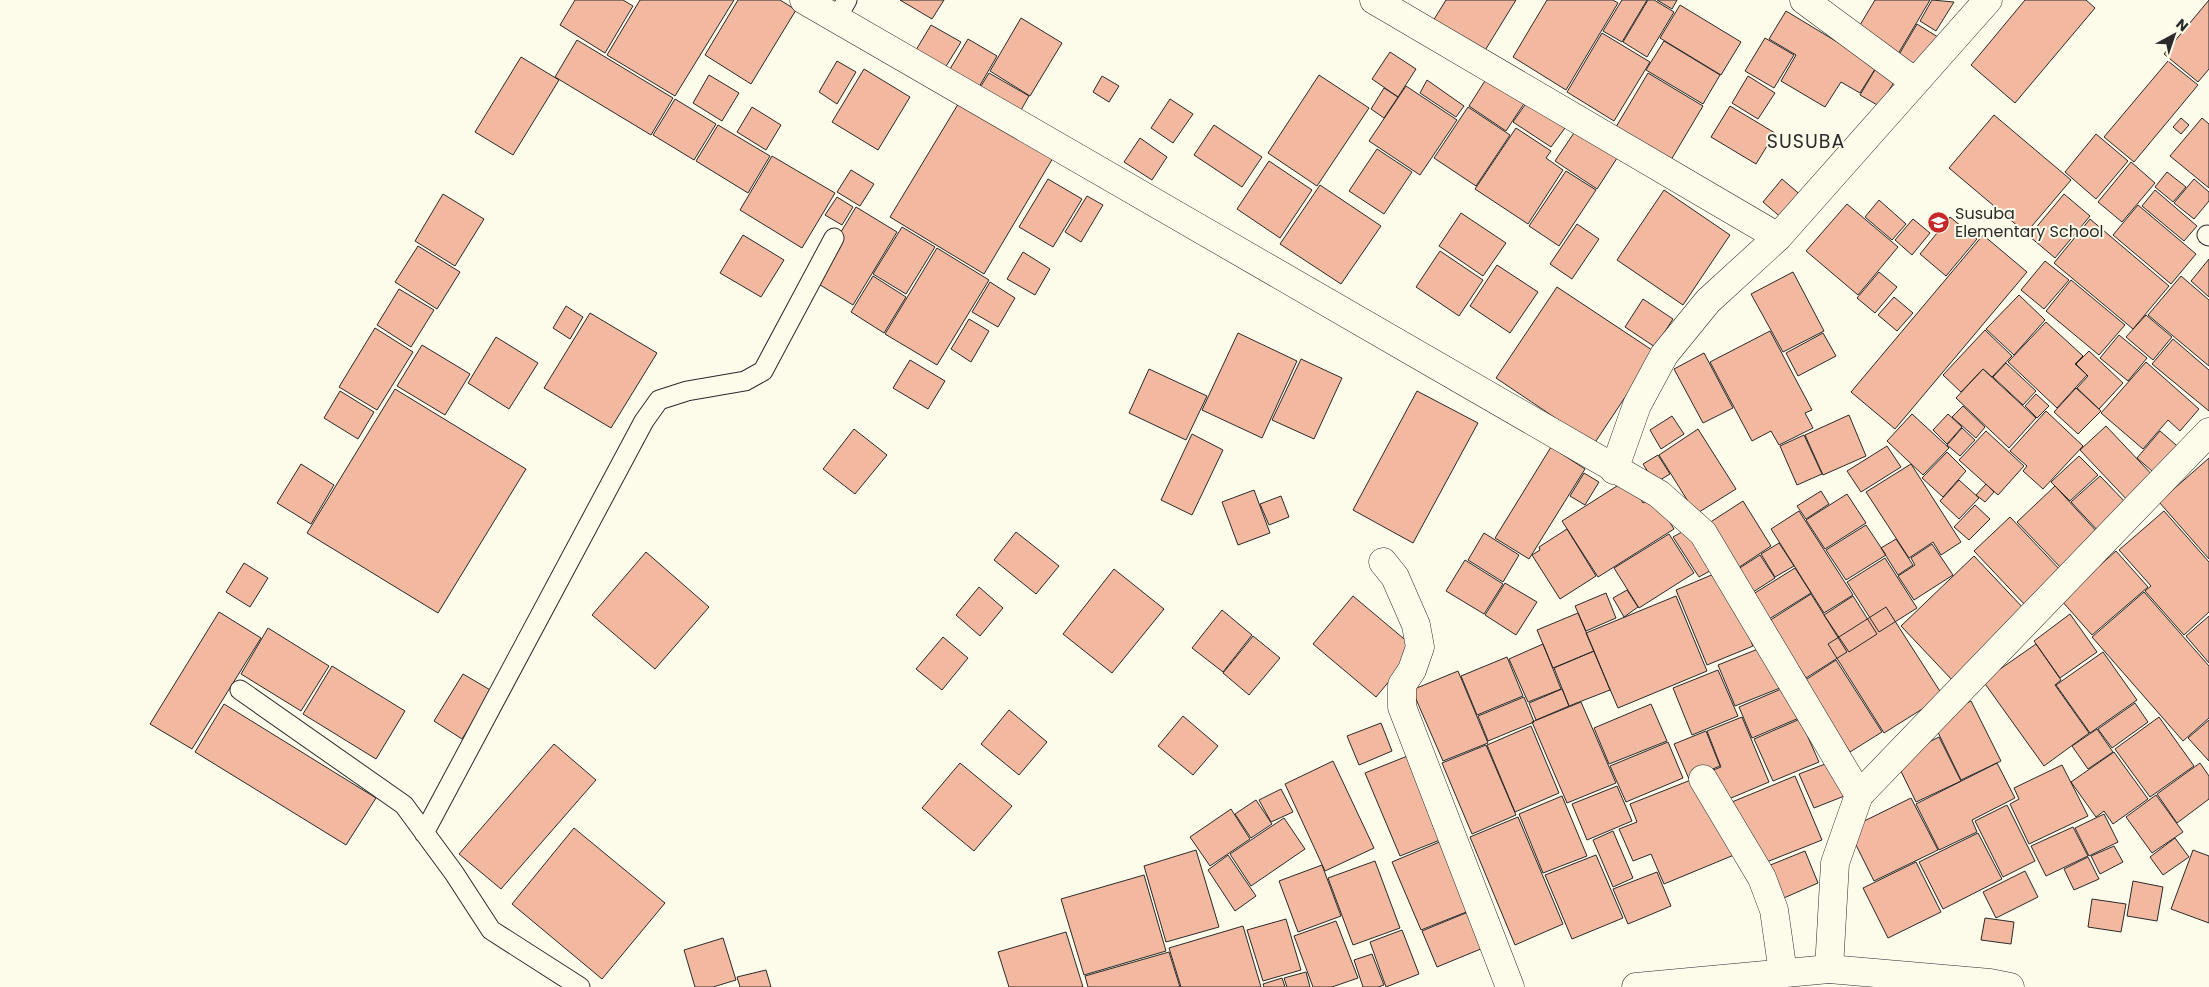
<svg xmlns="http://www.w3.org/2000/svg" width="2209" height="987" font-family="Poppins,sans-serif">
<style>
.building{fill:#f2b8a0;stroke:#2b2b2b}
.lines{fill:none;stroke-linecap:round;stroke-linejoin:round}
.service-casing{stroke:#2b2b2b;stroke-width:21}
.minor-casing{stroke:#2b2b2b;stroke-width:29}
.trunk-casing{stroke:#2b2b2b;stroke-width:29}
.service{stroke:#fdfbea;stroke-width:19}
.minor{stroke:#fdfbea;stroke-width:28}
.trunk{stroke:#fdfbea;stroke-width:28}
.labels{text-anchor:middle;stroke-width:4;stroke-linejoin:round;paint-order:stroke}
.poi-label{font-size:16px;fill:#2b2b2b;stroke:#fdfbea;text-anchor:start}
.quarter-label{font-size:19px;letter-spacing:1px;fill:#2b2b2b;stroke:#fdfbea}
</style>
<rect width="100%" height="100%" fill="#fdfbea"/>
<path class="building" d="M 575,0 L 623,0 L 633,6 L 605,53 L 560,25 Z
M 640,0 L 734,0 L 675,96 L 607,55 Z
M 738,0 L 780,0 L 796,10 L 751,84 L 705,55 Z
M 900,0 L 944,0 L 932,19 Z
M 1446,0 L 1516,0 L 1484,52 L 1433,21 Z
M 1547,0 L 1613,0 L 1618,3 L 1566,90 L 1513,57 Z
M 1622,0 L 1647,0 L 1622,42 L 1603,31 Z
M 1648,0 L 1654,0 L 1674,12 L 1647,57 L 1623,42 Z
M 1657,0 L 1677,0 L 1672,9 Z
M 1875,0 L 1930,0 L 1895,59 L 1854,35 Z
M 1932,0 L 1954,2 L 1936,31 L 1920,21 Z
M 2025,0 L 2086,0 L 2095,8 L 2015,103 L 1971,65 Z
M 2209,0 L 2209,69 L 2198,82 L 2164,54 Z
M 1680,5 L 1741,42 L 1721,75 L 1660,38 Z
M 1786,11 L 1877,66 L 1860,93 L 1841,82 L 1825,107 L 1781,81 L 1796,55 L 1769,39 Z
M 1021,18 L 1062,43 L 1030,96 L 990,71 Z
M 1917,24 L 1941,39 L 1918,77 L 1894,63 Z
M 931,25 L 961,42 L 945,68 L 916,50 Z
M 1602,33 L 1650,62 L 1614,121 L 1567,92 Z
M 1765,38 L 1794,55 L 1774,88 L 1745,71 Z
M 968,39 L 997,56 L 979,87 L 950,69 Z
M 577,40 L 673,98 L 651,135 L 555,77 Z
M 1664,41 L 1720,75 L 1703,104 L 1646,70 Z
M 1390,52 L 1416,69 L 1398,97 L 1372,79 Z
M 521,57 L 559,80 L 513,155 L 475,132 Z
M 837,61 L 856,72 L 837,104 L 819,92 Z
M 2168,61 L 2198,85 L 2134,162 L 2104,137 Z
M 1876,68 L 1896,79 L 1879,106 L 1860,95 Z
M 864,69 L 910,97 L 878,150 L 832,122 Z
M 989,73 L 1029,96 L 1016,119 L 976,94 Z
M 1648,73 L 1703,106 L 1668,165 L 1613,132 Z
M 709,75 L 739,93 L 722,121 L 693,103 Z
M 1319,75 L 1369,108 L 1317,186 L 1268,153 Z
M 1102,76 L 1119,86 L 1109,102 L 1093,92 Z
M 1488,76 L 1525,102 L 1506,131 L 1469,106 Z
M 1748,76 L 1775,93 L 1758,119 L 1732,103 Z
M 1427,80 L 1464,106 L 1456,117 L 1420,93 Z
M 1406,86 L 1457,120 L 1420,175 L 1369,141 Z
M 1384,88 L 1398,97 L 1384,118 L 1371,109 Z
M 675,99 L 716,124 L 694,160 L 653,135 Z
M 1170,99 L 1193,114 L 1173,143 L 1151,128 Z
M 960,101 L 1053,158 L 984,274 L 890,217 Z
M 1527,102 L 1565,128 L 1551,147 L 1513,122 Z
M 1730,106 L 1775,133 L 1756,164 L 1711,137 Z
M 752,107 L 781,125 L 766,150 L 737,132 Z
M 1468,107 L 1510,135 L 1476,186 L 1434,158 Z
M 1994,115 L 2071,180 L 2026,233 L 1949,168 Z
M 2181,118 L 2189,125 L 2181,134 L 2173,127 Z
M 2202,118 L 2209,124 L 2209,188 L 2170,156 Z
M 718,125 L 770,156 L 748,193 L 696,161 Z
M 1214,125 L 1262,157 L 1242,187 L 1194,155 Z
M 1578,127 L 1619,155 L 1597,189 L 1555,161 Z
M 1516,128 L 1551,151 L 1546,158 L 1563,170 L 1528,224 L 1475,189 Z
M 2096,134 L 2128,161 L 2096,199 L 2065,172 Z
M 1140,138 L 1167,157 L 1152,180 L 1124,162 Z
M 1377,149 L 1412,172 L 1384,214 L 1349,191 Z
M 772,156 L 835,193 L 802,248 L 740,210 Z
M 1269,161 L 1312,190 L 1280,238 L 1237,209 Z
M 2131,162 L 2155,183 L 2122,222 L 2098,202 Z
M 851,170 L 874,184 L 860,206 L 837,192 Z
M 1566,171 L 1596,190 L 1559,246 L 1529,226 Z
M 2167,172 L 2186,187 L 2173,202 L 2155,187 Z
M 1048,179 L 1082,199 L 1053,247 L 1019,227 Z
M 1782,179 L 1803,197 L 1784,220 L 1763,202 Z
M 2194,179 L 2209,192 L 2209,201 L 2194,219 L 2174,203 Z
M 1320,185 L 1381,226 L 1341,284 L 1280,244 Z
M 1664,190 L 1730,235 L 1683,305 L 1617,260 Z
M 2155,190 L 2197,226 L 2184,241 L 2142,206 Z
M 443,194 L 484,219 L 455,266 L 415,241 Z
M 2064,194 L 2090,216 L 2055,258 L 2029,236 Z
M 1087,196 L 1103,205 L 1081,242 L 1065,232 Z
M 837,197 L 853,207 L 842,225 L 825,215 Z
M 1879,200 L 1906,224 L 1892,240 L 1865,217 Z
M 1847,204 L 1898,247 L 1858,295 L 1806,251 Z
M 2138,205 L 2196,254 L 2171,284 L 2113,235 Z
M 856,207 L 897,232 L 853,305 L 812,280 Z
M 1461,213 L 1506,243 L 1483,276 L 1439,246 Z
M 1950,217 L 1977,239 L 1946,276 L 1920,254 Z
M 1913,219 L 1930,233 L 1912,255 L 1895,240 Z
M 2090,219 L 2169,286 L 2133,329 L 2054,263 Z
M 1577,224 L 1599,239 L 1572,279 L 1550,264 Z
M 902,227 L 935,247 L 906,294 L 873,274 Z
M 743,235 L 784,260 L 761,297 L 720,273 Z
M 1983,235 L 2027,272 L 1895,429 L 1851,392 Z
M 418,246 L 460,272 L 437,309 L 395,282 Z
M 937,248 L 989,280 L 937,365 L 885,334 Z
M 1440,251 L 1483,280 L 1459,316 L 1416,287 Z
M 1023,252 L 1050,269 L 1035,295 L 1007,279 Z
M 2209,259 L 2209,297 L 2191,281 Z
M 2045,261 L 2069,280 L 2044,309 L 2021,290 Z
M 1497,265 L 1538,292 L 1510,333 L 1470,306 Z
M 1793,272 L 1824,331 L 1783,352 L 1751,294 Z
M 1879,272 L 1897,287 L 1875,313 L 1857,298 Z
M 873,276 L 906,297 L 884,333 L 851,312 Z
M 2181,276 L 2209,300 L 2209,366 L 2148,315 Z
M 2071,280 L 2125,325 L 2099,355 L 2046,311 Z
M 990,282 L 1015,298 L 998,327 L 972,312 Z
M 1557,287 L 1655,352 L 1594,444 L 1496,378 Z
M 399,289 L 434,310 L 411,347 L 377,325 Z
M 2019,295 L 2045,320 L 2014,355 L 1986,329 Z
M 1894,297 L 1913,313 L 1897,331 L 1878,315 Z
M 1643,299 L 1673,319 L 1655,347 L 1625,327 Z
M 566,306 L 583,317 L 570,339 L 553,328 Z
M 590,313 L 657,353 L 611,428 L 544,388 Z
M 2146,315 L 2172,337 L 2153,360 L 2126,337 Z
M 969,319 L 989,331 L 971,362 L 951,349 Z
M 2046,322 L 2083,356 L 2075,364 L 2087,375 L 2057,408 L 2008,362 Z
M 375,328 L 413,352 L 377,410 L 339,387 Z
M 1985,330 L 2012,356 L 1992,377 L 1983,369 L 1961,392 L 1943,375 Z
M 1770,331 L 1812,410 L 1805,413 L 1813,428 L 1779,445 L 1771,431 L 1752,441 L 1710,362 Z
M 1238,333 L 1297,361 L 1262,438 L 1202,410 Z
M 1823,333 L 1836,356 L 1798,376 L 1786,353 Z
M 2119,335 L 2147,358 L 2128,381 L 2100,358 Z
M 496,337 L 538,363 L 509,409 L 468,383 Z
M 2173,339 L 2209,370 L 2209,411 L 2152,364 Z
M 422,345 L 470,374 L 445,415 L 397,386 Z
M 2089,351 L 2123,383 L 2099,409 L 2077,388 L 2088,376 L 2076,364 Z
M 1704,353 L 1733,408 L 1703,423 L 1674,369 Z
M 1301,359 L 1342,378 L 1314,439 L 1272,420 Z
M 910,360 L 945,381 L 928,409 L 893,388 Z
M 2146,362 L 2199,409 L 2180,431 L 2168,420 L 2143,449 L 2101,413 Z
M 2006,363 L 2036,391 L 2023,405 L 1993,377 Z
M 1149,369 L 1207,396 L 1186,440 L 1129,413 Z
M 1983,369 L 2036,418 L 2009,448 L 1956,398 Z
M 2076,388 L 2101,411 L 2078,434 L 2054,412 Z
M 395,389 L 526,469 L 438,613 L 307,533 Z
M 340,391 L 374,412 L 358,439 L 324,418 Z
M 1417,391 L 1478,423 L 1413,543 L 1353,510 Z
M 2036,394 L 2049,406 L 2037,418 L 2025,406 Z
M 1963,406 L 1985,427 L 1976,438 L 1952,417 Z
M 2046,411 L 2083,446 L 2043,489 L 2023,471 L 2027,466 L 2010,451 Z
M 1912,414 L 1949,448 L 1923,475 L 1887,441 Z
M 1948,414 L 1962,427 L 1947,444 L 1933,430 Z
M 1849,415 L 1866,456 L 1823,475 L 1805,435 Z
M 1672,416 L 1684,434 L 1661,449 L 1650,430 Z
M 2106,426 L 2157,480 L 2131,504 L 2080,450 Z
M 1962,428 L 1975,440 L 1960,456 L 1947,445 Z
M 854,429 L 887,455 L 855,494 L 823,469 Z
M 1698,429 L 1736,489 L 1696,514 L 1659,455 Z
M 1986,431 L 2024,466 L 1998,495 L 1959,460 Z
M 2160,431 L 2183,451 L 2160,478 L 2137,458 Z
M 1192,434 L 1223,450 L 1192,515 L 1161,500 Z
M 1804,435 L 1822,474 L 1797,485 L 1780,446 Z
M 1887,446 L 1901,467 L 1861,492 L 1847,471 Z
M 1551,447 L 1585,469 L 1529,559 L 1495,538 Z
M 1947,452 L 1966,471 L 1943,497 L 1922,478 Z
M 1658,455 L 1670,474 L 1655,483 L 1643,464 Z
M 2079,456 L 2098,475 L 2070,501 L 2051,482 Z
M 2209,458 L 2209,559 L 2159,502 Z
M 301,464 L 334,485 L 311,524 L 277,503 Z
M 1911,464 L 1961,542 L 1941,555 L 1933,542 L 1909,558 L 1866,492 Z
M 1584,473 L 1599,482 L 1585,505 L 1570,496 Z
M 2100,476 L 2129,506 L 2100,533 L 2071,502 Z
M 1628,479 L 1643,503 L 1654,497 L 1674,529 L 1598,577 L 1562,521 Z
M 1959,480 L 1979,498 L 1959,519 L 1940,501 Z
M 1986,484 L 1994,492 L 1985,502 L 1976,495 Z
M 2055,486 L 2099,534 L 2062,569 L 2017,522 Z
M 1254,490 L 1270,533 L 1238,545 L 1222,502 Z
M 1821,491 L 1829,504 L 1806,519 L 1797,506 Z
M 1847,494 L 1866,523 L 1825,549 L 1806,520 Z
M 1281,496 L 1289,517 L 1269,525 L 1260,504 Z
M 1743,501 L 1771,546 L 1735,570 L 1706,525 Z
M 1975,505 L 1990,519 L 1969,540 L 1954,527 Z
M 1799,511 L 1853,595 L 1824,613 L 1771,529 Z
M 2164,511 L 2209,562 L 2209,612 L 2184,635 L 2145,591 L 2151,586 L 2119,550 Z
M 2010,517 L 2063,573 L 2027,607 L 1974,551 Z
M 1866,525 L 1886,555 L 1846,580 L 1826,550 Z
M 1689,528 L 1715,568 L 1699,577 L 1673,537 Z
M 1567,529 L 1596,576 L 1560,599 L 1532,555 L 1540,550 L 1539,547 Z
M 1016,532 L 1059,566 L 1036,594 L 994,560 Z
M 1484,533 L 1519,555 L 1503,582 L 1468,560 Z
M 1669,534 L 1694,573 L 1639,608 L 1614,568 Z
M 1896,539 L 1913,565 L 1898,575 L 1881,548 Z
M 1779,543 L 1794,566 L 1775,577 L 1761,554 Z
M 1932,544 L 1953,575 L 1914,600 L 1898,576 L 1915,565 L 1911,558 Z
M 2116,551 L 2148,587 L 2092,635 L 2061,600 Z
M 646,552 L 709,607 L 655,669 L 592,615 Z
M 1760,555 L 1775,578 L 1750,594 L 1735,571 Z
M 1974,556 L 2026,611 L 1953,681 L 1901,626 Z
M 1885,558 L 1917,608 L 1879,632 L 1847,582 Z
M 1465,560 L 1503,584 L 1484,614 L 1446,591 Z
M 244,563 L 268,578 L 250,607 L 226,592 Z
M 1795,568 L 1811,593 L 1766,621 L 1750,596 Z
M 1114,569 L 1164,609 L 1112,673 L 1063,634 Z
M 1721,571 L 1753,646 L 1707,665 L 1676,590 Z
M 1505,583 L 1537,602 L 1516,635 L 1485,615 Z
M 979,587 L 1003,608 L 980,636 L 956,615 Z
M 1627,590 L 1638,607 L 1624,617 L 1613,598 Z
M 2144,592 L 2209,666 L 2209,718 L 2183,741 L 2092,637 Z
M 1606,593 L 1616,618 L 1586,631 L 1575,606 Z
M 1811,594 L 1847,652 L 1806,678 L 1769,621 Z
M 1353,596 L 1416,649 L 1376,697 L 1313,644 Z
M 1676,596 L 1707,671 L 1618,708 L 1586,633 Z
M 1853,596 L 1877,634 L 1849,652 L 1824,615 Z
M 1886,607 L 1943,696 L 1884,733 L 1828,644 Z
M 1222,610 L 1252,635 L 1223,672 L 1192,648 Z
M 219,612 L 261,638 L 192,749 L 150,724 Z
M 1578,613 L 1594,651 L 1553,668 L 1537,630 Z
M 2070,614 L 2097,652 L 2060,678 L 2034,641 Z
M 2209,616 L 2209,663 L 2186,636 Z
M 268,628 L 329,666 L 301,711 L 241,674 Z
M 1253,636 L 1280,658 L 1249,695 L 1223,673 Z
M 943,637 L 968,658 L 942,690 L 916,669 Z
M 1543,644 L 1561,689 L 1528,702 L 1509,659 Z
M 2036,644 L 2061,680 L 2055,685 L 2089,733 L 2044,766 L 1983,681 Z
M 1768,645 L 1785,686 L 1735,706 L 1718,665 Z
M 1594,651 L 1610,690 L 1569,706 L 1554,668 Z
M 2103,652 L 2137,700 L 2090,733 L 2056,685 Z
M 1507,657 L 1523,696 L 1477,715 L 1461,676 Z
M 1836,660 L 1882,732 L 1850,752 L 1804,681 Z
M 332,666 L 405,711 L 376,759 L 303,714 Z
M 1718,670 L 1738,716 L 1692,735 L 1673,688 Z
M 1458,671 L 1488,743 L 1443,761 L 1412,690 Z
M 463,674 L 492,691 L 462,739 L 434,721 Z
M 1786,687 L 1799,718 L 1752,738 L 1739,707 Z
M 1562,689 L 1569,706 L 1536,720 L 1529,703 Z
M 1524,697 L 1534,722 L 1488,741 L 1478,716 Z
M 1971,701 L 2001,761 L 1961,780 L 1932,720 Z
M 1581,702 L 1616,783 L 1567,803 L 1532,722 Z
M 2135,703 L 2148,722 L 2112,748 L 2098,729 Z
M 224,704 L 376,798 L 346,845 L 195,752 Z
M 1651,704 L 1667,741 L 1609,764 L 1594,728 Z
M 1009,710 L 1047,742 L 1019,775 L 981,744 Z
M 1183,716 L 1218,746 L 1193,775 L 1158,746 Z
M 1742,717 L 1769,782 L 1724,801 L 1711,771 L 1721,767 L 1707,731 Z
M 2159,717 L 2194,766 L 2150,797 L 2115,749 Z
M 1800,719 L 1819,762 L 1773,781 L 1754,739 Z
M 2209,720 L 2209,761 L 2188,738 Z
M 1381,723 L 1392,751 L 1359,765 L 1347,736 Z
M 1531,726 L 1559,793 L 1515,812 L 1487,745 Z
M 2097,729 L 2113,752 L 2088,769 L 2072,746 Z
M 1706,731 L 1720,766 L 1689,779 L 1674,744 Z
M 1939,737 L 1961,781 L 1916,802 L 1895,759 Z
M 1668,742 L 1683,778 L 1626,802 L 1610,766 Z
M 554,744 L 596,780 L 501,889 L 459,854 Z
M 1486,745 L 1516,815 L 1472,834 L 1442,763 Z
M 2114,752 L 2148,799 L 2113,824 L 2104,811 L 2096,817 L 2071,782 Z
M 1415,753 L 1450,836 L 1400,856 L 1365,773 Z
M 1333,761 L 1374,848 L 1325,871 L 1285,784 Z
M 1833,761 L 1847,795 L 1814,808 L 1799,774 Z
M 960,763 L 1012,806 L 974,851 L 922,808 Z
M 1997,763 L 2015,798 L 1972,820 L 1977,832 L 1939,850 L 1916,804 Z
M 2200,763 L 2209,776 L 2209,799 L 2177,823 L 2157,794 Z
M 2062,765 L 2088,816 L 2029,844 L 2010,804 L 2019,799 L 2014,788 Z
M 1701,776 L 1734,855 L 1664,884 L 1651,854 L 1633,861 L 1619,829 L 1637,822 L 1630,804 Z
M 1795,776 L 1822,840 L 1759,865 L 1732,802 Z
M 1617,786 L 1632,821 L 1587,840 L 1572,804 Z
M 1281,789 L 1293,812 L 1271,822 L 1259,800 Z
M 2156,795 L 2183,832 L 2152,853 L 2126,817 Z
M 1562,796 L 1587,856 L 1543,873 L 1519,814 Z
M 1911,798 L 1938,850 L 1874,881 L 1848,829 Z
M 1256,800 L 1272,824 L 1251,838 L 1235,814 Z
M 2007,805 L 2035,861 L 2003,877 L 1975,821 Z
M 1231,809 L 1250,839 L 1210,866 L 1190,837 Z
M 2104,814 L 2118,842 L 2089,856 L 2075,828 Z
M 1518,817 L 1563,924 L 1515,945 L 1470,837 Z
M 1284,818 L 1305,849 L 1251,886 L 1230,854 Z
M 2073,827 L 2088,856 L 2046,876 L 2031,846 Z
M 574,828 L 665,903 L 602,979 L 512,904 Z
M 1613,831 L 1633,878 L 1613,887 L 1593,840 Z
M 1978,833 L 2002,879 L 1943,909 L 1919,862 Z
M 1449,838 L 1479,907 L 1421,930 L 1392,862 Z
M 2175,838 L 2189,857 L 2163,875 L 2150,857 Z
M 2114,846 L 2123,862 L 2100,874 L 2091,856 Z
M 1196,850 L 1219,927 L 1166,942 L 1144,866 Z
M 2193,850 L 2209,856 L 2209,923 L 2171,909 Z
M 1805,851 L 1818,883 L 1777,901 L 1763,868 Z
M 1228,855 L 1256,896 L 1235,911 L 1208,870 Z
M 1596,855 L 1623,918 L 1572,939 L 1545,875 Z
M 2088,857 L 2099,879 L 2074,890 L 2064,869 Z
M 1375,861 L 1400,928 L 1353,945 L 1328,878 Z
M 1916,862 L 1941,912 L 1888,938 L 1863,888 Z
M 1322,865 L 1341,916 L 1298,932 L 1279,881 Z
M 2025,871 L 2038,897 L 1996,918 L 1983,892 Z
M 1657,872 L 1671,906 L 1628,924 L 1613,889 Z
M 1144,875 L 1166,951 L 1084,975 L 1061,899 Z
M 2133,881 L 2163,887 L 2157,921 L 2127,916 Z
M 2092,899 L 2126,904 L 2121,932 L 2088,927 Z
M 1473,910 L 1488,946 L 1437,967 L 1422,931 Z
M 1985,918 L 2014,922 L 2011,944 L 1981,940 Z
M 1286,919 L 1301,970 L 1263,981 L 1247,930 Z
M 1336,921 L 1358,978 L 1332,987 L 1313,987 L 1294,936 Z
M 1243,926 L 1261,987 L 1181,987 L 1169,948 Z
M 1402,930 L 1419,974 L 1386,987 L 1370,942 Z
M 1066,932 L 1083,987 L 1009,987 L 998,952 Z
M 723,938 L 736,980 L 713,987 L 695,987 L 684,950 Z
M 1169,952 L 1180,987 L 1088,987 L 1085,976 Z
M 1372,954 L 1384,985 L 1378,987 L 1363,987 L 1354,960 Z
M 766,970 L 771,987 L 740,987 L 737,977 Z
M 1306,972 L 1310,987 L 1287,987 L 1284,978 Z
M 1282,978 L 1285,987 L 1264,987 L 1263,984 Z"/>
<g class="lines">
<defs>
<path id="service" d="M 836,19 L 847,0
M 2207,235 L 2209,236
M 240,690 L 404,805 L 454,873 L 491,930 L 580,987
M 424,833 L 644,421 L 659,400 L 687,391 L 745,381 L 763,371 L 834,238"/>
<path id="minor" d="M 804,0 L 1659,494 L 1703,533 L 1859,795
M 1374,0 L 1778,237
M 1804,0 L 1915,82
M 1614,470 L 1637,405 L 1664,355 L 1708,301 L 1778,237 L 1988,0
M 1383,562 L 1395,577 L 1416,625 L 1420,647 L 1412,670 L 1402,685 L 1402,707 L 1510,987
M 1703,779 L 1762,878 L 1774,910 L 1783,973
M 1829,969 L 1835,863 L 1859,795 L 2209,432"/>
<path id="trunk" d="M 1636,987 L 1829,969 L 1990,983 L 2010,987"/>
</defs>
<use href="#service" class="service-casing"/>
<use href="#minor" class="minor-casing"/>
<use href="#trunk" class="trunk-casing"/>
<use href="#service" class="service"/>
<use href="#minor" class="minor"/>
<use href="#trunk" class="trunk"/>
</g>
<defs>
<symbol id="school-disc" viewBox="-11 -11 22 22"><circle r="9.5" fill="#c62828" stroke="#fdfbea"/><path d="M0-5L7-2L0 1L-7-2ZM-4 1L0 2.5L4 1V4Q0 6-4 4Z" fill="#fff"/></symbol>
</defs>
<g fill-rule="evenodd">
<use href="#school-disc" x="1926" y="210" width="25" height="25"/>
</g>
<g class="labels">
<g class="poi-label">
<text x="1955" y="219">Susuba<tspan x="1955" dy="18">Elementary School</tspan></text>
</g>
<g class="quarter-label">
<text x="1806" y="148">SUSUBA</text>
</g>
</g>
<g transform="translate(2174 35) rotate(40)" stroke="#fdfbea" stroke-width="4" paint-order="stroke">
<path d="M0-4L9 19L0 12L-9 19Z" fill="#2b2b2b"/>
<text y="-8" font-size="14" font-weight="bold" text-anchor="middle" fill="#2b2b2b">N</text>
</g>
</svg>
